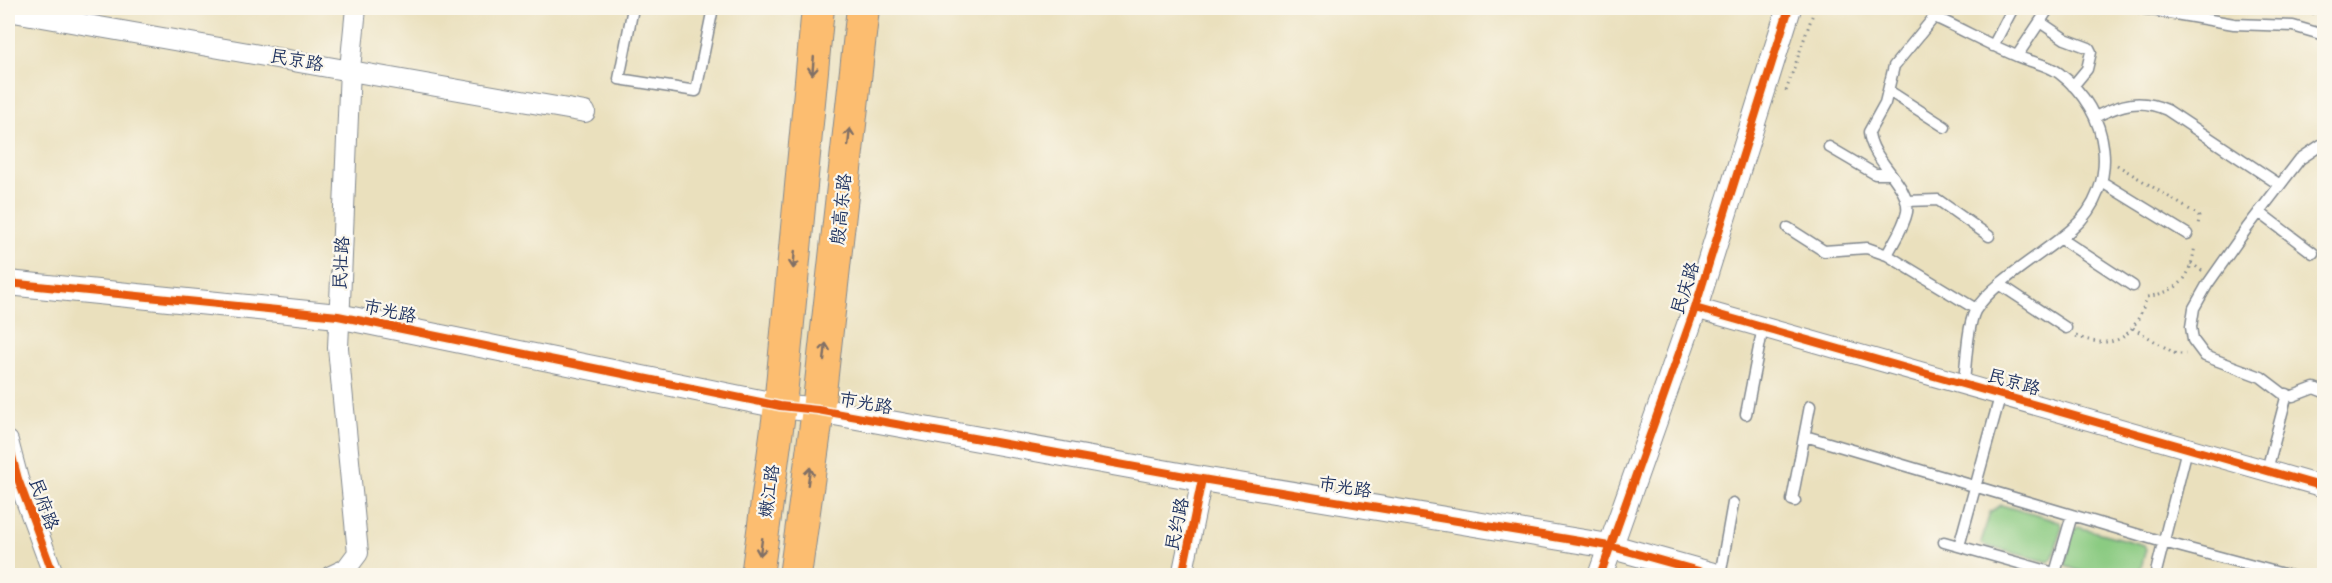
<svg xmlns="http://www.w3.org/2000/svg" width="2332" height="583" font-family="'Comic Neue','LXGW WenKai TC',sans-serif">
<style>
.grass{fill:#8bcb82;stroke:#537d70;stroke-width:1.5}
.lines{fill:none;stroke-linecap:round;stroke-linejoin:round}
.service-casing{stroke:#82888e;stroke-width:13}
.minor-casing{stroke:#82888e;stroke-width:22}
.tertiary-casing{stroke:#82888e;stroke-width:26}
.primary-casing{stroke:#82888e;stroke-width:34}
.path{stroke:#82888e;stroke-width:3;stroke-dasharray:1.5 4.5;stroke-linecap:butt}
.service{stroke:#fff;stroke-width:10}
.minor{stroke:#fff;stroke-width:20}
.tertiary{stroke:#fff;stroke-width:24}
.primary{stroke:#fcbd6f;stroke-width:32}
.cycleway-casing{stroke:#fbf7ec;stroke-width:11}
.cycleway{stroke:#e8590c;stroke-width:8}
.oneway{stroke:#806f66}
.labels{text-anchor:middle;stroke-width:4.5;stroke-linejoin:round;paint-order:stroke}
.street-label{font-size:18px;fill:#1b2f5e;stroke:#fbf7ec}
</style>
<rect width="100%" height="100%" fill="#fbf7ec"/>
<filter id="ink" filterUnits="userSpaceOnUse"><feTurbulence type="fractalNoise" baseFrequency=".0167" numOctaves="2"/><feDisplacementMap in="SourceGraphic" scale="12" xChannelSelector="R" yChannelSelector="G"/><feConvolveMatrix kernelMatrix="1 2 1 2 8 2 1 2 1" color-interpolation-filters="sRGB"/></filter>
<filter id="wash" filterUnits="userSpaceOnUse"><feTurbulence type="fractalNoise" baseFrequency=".008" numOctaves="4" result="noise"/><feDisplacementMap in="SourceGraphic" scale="24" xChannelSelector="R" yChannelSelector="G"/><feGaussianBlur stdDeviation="1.35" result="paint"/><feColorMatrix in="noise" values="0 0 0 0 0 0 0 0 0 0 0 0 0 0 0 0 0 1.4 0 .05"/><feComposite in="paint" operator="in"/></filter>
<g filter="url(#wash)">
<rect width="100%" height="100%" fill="#eae0bd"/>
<path class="grass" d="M 2001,505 L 2060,522 L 2062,526 L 2053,557 L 2049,562 L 1986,546 L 1981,543 L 1990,512 Z
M 2078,527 L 2144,545 L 2146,549 L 2139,575 L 2092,575 L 2065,566 L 2073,530 Z"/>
</g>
<g filter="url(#ink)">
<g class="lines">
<defs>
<path id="service" d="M 633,8 L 619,79 L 696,91 L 713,8
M 1932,8 L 1939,19 C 1965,31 1990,45 2017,56 C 2030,62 2047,64 2059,73 C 2110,111 2122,185 2072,229 C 2046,252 1991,283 1975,311 C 1967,327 1966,364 1964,383
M 2140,8 L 2234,24 L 2293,26 L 2324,35
M 2040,22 L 2065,39 L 2089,48 L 2091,52 L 2087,69 L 2073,86
M 1993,46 L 2013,8
M 2017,56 L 2049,8
M 1889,91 L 1945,127
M 2095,117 C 2121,104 2140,98 2167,110 L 2280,185
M 2324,143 L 2300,159 L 2247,228 L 2207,285 L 2194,308 L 2191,327 L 2193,340 L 2205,356 L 2261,377 L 2282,393 L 2293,396 L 2314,388 L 2324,392
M 1829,147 L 1875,174 L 1890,174
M 2102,182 L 2187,234
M 1906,201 L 1938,200 L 1989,236
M 2259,212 L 2313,253
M 1788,228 L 1824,251 L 1867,248 L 1887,255 L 1976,309
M 2060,238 L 2133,286
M 1887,255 C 1894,241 1904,227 1907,212 C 1911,185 1871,161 1869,132 L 1885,103 L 1894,66 L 1935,16
M 2001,285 L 2066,328
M 1746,414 L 1763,327
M 1805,436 L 2163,542 L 2291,576
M 2267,470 L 2287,394
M 1795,501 L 1792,500 L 1810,406
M 1944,542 L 2065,576
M 1959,546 L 2001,393
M 2055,573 L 2072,515
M 1720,576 L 1733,503
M 2155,576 L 2187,449"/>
<path id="minor" d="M 8,11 L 585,112
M 1695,308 L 2324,487
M 8,441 L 18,479 L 54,576
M 331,576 L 346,569 L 358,553 L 338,348 L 350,69 L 356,8
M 1182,576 L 1202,479"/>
<path id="tertiary" d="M 8,283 L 338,316 L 780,406 L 818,410 L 1202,479 L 1609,546 L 1717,576
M 1600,576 L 1695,308 L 1789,8"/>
<path id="primary" d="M 757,576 L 780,406 L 818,8
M 795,576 L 818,410 L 863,8"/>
</defs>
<use href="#service" class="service-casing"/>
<use href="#minor" class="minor-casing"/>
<use href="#tertiary" class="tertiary-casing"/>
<use href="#primary" class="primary-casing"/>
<path class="path" d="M 2283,8 L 2324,15
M 1786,91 L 1815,8
M 2117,165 L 2195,213 L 2199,217 L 2198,226
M 2191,263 L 2202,271
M 2133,328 L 2176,354 L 2186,354
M 2076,336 C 2118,352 2134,336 2147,297 C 2181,290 2190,280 2195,245"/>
<use href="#service" class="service"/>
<use href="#minor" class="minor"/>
<use href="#tertiary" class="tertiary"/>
<use href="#primary" class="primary"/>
<defs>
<path id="cycleway" d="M 8,283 L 338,316 L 780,406 L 818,410 L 1202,479 L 1609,546 L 1717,576
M 1695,308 L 2324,487
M 8,441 L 18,479 L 54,576
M 1182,576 L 1202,479
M 1600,576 L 1695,308 L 1789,8"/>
</defs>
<use href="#cycleway" class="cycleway-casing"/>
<use href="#cycleway" class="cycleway"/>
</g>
<defs><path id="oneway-shaft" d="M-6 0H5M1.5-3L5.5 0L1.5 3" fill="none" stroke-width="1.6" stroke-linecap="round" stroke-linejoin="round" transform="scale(1.5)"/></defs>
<g class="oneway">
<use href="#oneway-shaft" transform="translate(813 66) rotate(95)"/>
<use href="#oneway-shaft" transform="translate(849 137) rotate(-84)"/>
<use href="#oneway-shaft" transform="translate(794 260) rotate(95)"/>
<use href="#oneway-shaft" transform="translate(825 352) rotate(-84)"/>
<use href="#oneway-shaft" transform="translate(809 476) rotate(-82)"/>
<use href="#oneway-shaft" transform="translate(761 547) rotate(98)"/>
</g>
</g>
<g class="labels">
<g class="street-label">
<text transform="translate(297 60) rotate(10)" y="6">民京路</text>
<text transform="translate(841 209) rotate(-84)" y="6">殷高东路</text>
<text transform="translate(341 263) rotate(-87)" y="6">民壮路</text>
<text transform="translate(1685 288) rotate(-72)" y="6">民庆路</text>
<text transform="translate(390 311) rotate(12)" y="6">市光路</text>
<text transform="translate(2014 382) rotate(16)" y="6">民京路</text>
<text transform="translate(866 403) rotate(10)" y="6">市光路</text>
<text transform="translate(1345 487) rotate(9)" y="6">市光路</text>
<text transform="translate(769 491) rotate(-82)" y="6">嫩江路</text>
<text transform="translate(44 504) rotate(70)" y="6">民府路</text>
<text transform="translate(1177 524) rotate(-78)" y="6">民约路</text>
</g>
</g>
<rect width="2332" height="583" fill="none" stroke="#fbf7ec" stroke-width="30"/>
</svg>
